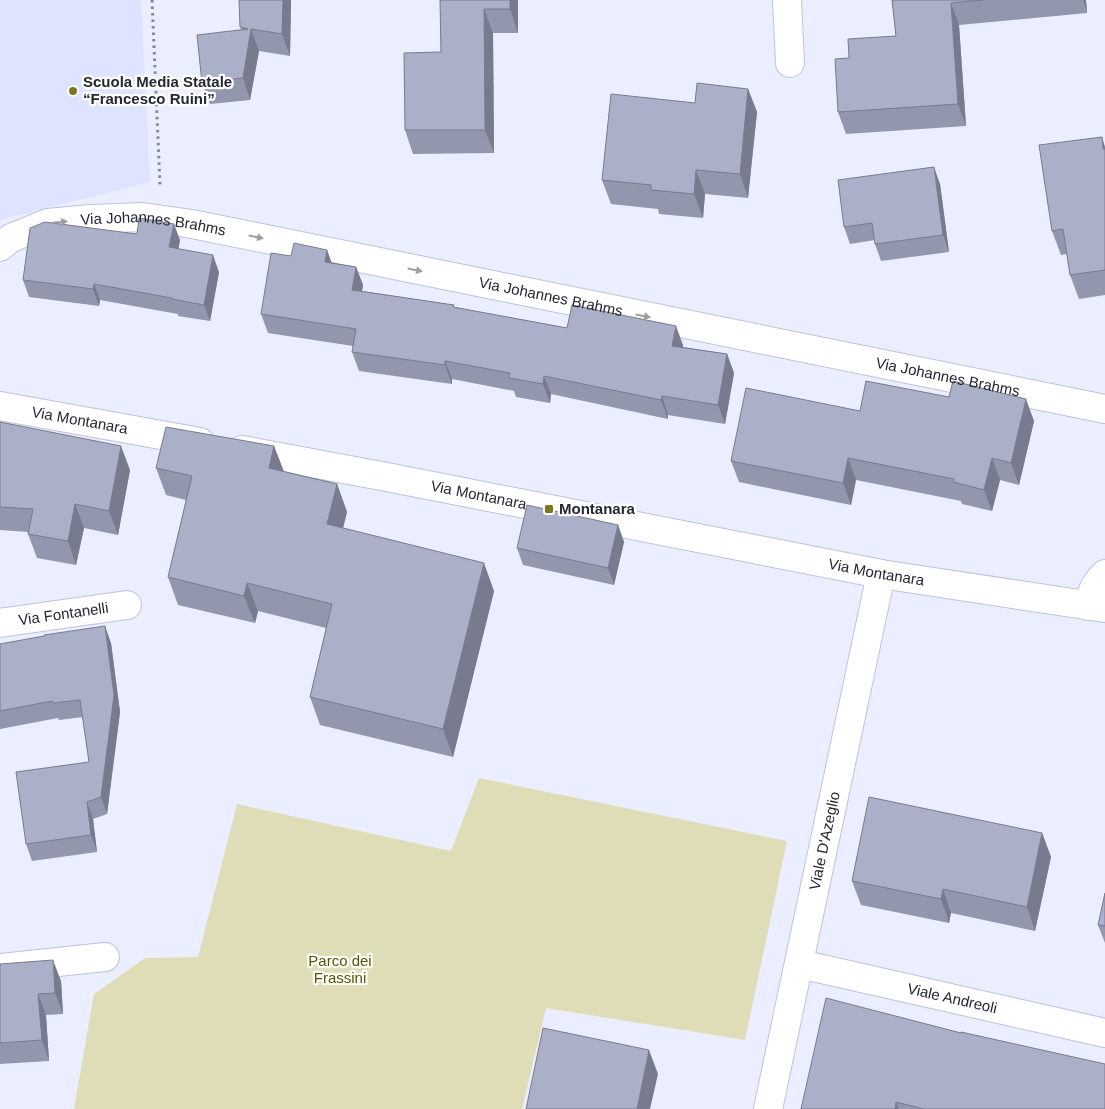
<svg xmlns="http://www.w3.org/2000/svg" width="1105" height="1109" font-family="Arial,sans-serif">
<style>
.built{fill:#dee4ff}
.green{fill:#dfddb7}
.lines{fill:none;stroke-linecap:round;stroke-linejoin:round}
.minor-casing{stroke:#bec3dd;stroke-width:30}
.path{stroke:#838693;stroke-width:3;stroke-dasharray:2.5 4;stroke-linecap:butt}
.minor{stroke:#fff;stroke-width:28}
.wall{fill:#9397ad}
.shaded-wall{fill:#787b8d}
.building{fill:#abb0c9;stroke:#787b8d}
.oneway{fill:#9d9ea2}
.poi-dot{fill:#7e771b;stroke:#fff;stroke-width:2}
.labels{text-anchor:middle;stroke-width:4.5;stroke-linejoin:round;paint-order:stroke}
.poi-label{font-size:15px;font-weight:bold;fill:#252731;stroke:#fff;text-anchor:start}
.street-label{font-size:15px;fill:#252731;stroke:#fff}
.park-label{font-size:15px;fill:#5b5500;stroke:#fff}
</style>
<rect width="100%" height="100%" fill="#ebeefe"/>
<path class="built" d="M 0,0 L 141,0 L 150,182 L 0,220 Z"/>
<path class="green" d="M 479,778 L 787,841 L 745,1040 L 546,1008 L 522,1109 L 74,1109 L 94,994 L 145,958 L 198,957 L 237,804 L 451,851 Z"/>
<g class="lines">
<defs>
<g id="minor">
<path d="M 787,0 L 790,63"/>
<path id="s1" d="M 0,247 L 11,238 L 48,223 L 91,219 L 143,217 L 192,224 L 1105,409"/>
<path id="s2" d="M 0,406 L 200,442"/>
<path id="s3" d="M 242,450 L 392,478 L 881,574 L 1105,608"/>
<path d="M 1088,606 C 1092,592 1094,584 1105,574"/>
<path id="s4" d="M 0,623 L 127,605"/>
<path id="s5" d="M 800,964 L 1105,1033"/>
<path d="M 0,968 L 105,957"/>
<path id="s6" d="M 768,1109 L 881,574"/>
</g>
</defs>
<use href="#minor" class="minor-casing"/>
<path class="path" d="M 152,0 L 160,185"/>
<use href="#minor" class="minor"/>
</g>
<path class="wall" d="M 291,0 L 290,56 L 259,51 L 250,100 L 210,104 L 202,83 L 241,29 L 240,27 Z
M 440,0 L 518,0 L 518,33 L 493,33 L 494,153 L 413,154 L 405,130 L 441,52 Z
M 892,0 L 1086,0 L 1087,13 L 959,25 L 966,126 L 846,134 L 838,112 L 849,58 L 896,36 Z
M 748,89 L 757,112 L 748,198 L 705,194 L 703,218 L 659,214 L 658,209 L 611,204 L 602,180 L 695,103 Z
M 1105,147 L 1105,295 L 1079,299 L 1070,275 L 1067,254 L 1061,255 L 1052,231 Z
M 940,184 L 949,252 L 881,261 L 875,244 L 875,240 L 850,244 L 844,227 Z
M 180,240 L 178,249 L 219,272 L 210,321 L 178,316 L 178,314 L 100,300 L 99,306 L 29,297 L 23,280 Z
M 327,250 L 331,262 L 356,267 L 363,285 L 362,291 L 454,305 L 454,307 L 567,328 L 683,345 L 683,347 L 727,354 L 734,373 L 725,424 L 668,415 L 668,419 L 551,394 L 550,403 L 516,397 L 514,391 L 452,379 L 452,384 L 359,371 L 352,352 L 353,346 L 268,333 L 261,314 L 291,256 Z
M 860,411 L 1034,421 L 1019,485 L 1000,480 L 992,511 L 962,504 L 961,501 L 856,480 L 851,505 L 739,482 L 731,461 Z
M 0,422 L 130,470 L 118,535 L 84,528 L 76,565 L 37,558 L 28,534 L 28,532 L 0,530 Z
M 274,446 L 283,471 L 337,484 L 347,512 L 343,528 L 494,591 L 453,757 L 320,725 L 310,697 L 326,628 L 258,611 L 255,623 L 178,605 L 168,577 L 186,500 L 166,495 L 156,468 Z
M 618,525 L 624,542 L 614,585 L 523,565 L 517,548 Z
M 111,643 L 120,712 L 107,814 L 93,819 L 97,852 L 32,861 L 26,844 L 89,762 L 83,717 L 59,720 L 58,718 L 0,729 L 0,644 Z
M 1042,833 L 1051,857 L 1035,931 L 951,913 L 949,923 L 861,905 L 852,881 Z
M 1105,893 L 1105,943 L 1098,925 Z
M 0,964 L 61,981 L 63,1014 L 46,1015 L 49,1061 L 0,1064 Z
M 961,1033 L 1105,1109 L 801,1109 Z"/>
<path class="shaded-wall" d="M 283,0 L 291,0 L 290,56 L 282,34 Z
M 510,0 L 518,0 L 518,33 L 510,9 Z
M 1083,0 L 1086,0 L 1087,13 Z
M 951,3 L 959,25 L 966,126 L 958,104 Z
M 484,9 L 493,33 L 494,153 L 485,130 Z
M 251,29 L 259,51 L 250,100 L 243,78 Z
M 748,89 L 757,112 L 748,198 L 740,174 Z
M 1102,137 L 1105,147 L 1105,154 L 1103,149 Z
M 934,167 L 940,184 L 949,252 L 943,235 Z
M 696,170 L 705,194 L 703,218 L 694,194 Z
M 174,224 L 180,240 L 176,264 L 169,247 Z
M 327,250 L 334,269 L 325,262 Z
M 213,255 L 219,272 L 210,321 L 204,305 Z
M 356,267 L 363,285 L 359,309 L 352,290 Z
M 94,284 L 100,300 L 99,306 L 93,289 Z
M 676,326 L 683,345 L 679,364 L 672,346 Z
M 727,354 L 734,373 L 725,424 L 718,405 Z
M 445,361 L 452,379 L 452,384 L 445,365 Z
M 544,376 L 551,394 L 550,403 L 543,384 Z
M 662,396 L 668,415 L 668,419 L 661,400 Z
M 1026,399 L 1034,421 L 1019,485 L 1011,463 Z
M 121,446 L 130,470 L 118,535 L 109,511 Z
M 274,446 L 285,474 L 269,468 Z
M 848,458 L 856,480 L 851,505 L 843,483 Z
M 992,458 L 1000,480 L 992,511 L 984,490 Z
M 337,484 L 347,512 L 337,552 L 327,524 Z
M 75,504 L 84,528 L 76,565 L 68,541 Z
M 618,525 L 624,542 L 614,585 L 608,568 Z
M 484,563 L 494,591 L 453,757 L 443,729 Z
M 247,583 L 258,611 L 255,623 L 244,596 Z
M 105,626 L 111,643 L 120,712 L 107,814 L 101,797 Z
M 87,802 L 93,819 L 97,852 L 91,835 Z
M 1042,833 L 1051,857 L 1035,931 L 1027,907 Z
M 943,889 L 951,913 L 949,923 L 941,899 Z
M 53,960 L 61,981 L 63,1014 L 55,993 Z
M 38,994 L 46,1015 L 49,1061 L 42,1040 Z
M 649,1050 L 658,1074 L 650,1109 L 637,1109 Z
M 896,1102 L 899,1109 L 895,1109 Z"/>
<path class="building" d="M 239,0 L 283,0 L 282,34 L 251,29 L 243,78 L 202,83 L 197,35 L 248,29 L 240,27 Z
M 440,0 L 510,0 L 510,9 L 484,9 L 485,130 L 405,130 L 404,53 L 441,52 Z
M 892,0 L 983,0 L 951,3 L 958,104 L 838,112 L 835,59 L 849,58 L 848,39 L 896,36 Z
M 697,83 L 748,89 L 740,174 L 696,170 L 694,194 L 651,190 L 651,185 L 602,180 L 611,94 L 695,103 Z
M 1102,137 L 1103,149 L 1105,149 L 1105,270 L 1070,275 L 1063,229 L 1052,231 L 1039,145 Z
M 934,167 L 943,235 L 875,244 L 872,223 L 844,227 L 838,180 Z
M 139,218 L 174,224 L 169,247 L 213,255 L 204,305 L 172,299 L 172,298 L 94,284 L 93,289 L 23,280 L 30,228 L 45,222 L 137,234 Z
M 294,243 L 327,250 L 325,262 L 356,267 L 352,290 L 454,305 L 453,307 L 567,328 L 572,305 L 676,326 L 672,346 L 727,354 L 718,405 L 662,396 L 661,400 L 544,376 L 543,384 L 509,378 L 510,373 L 445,361 L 445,365 L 352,352 L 356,329 L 261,314 L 271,253 L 291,256 Z
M 866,381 L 949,397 L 953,381 L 1026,399 L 1011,463 L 992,458 L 984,490 L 954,482 L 954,479 L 848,458 L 843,483 L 731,461 L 746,388 L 860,411 Z
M 0,422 L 121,446 L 109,511 L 75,504 L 68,541 L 28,534 L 33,509 L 0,507 Z
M 166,427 L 274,446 L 269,468 L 337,484 L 327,524 L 484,563 L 443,729 L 310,697 L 332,604 L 247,583 L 244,596 L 168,577 L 192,476 L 156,468 Z
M 527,505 L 618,525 L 608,568 L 517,548 Z
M 105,626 L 114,695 L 101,797 L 87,802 L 91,835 L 26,844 L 16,772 L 89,762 L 80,700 L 53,703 L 52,701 L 0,711 L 0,644 L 44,636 L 44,635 Z
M 869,797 L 1042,833 L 1027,907 L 943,889 L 941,899 L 852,881 Z
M 1105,893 L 1105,926 L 1098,925 Z
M 53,960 L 55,993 L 38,994 L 42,1040 L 0,1043 L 0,964 Z
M 826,998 L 961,1033 L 961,1032 L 1105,1064 L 1105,1109 L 924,1109 L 896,1102 L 895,1109 L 801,1109 Z
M 543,1028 L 649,1050 L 637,1109 L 526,1109 Z"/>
<defs><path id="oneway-solid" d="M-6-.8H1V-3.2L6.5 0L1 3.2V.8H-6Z" transform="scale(1.25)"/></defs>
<g class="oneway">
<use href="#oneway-solid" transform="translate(60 222) rotate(-5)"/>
<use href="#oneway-solid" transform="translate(256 237) rotate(11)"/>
<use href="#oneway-solid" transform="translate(415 270) rotate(11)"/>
<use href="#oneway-solid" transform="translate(643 316) rotate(11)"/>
</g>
<g class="poi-dot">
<circle cx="73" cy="91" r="5"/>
<rect x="544" y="504" width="10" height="10" rx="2.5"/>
</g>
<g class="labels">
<g class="poi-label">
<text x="83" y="87">Scuola Media Statale<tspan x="83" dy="17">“Francesco Ruini”</tspan></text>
<text x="559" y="514">Montanara</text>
</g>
<g class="street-label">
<text dy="5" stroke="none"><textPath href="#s1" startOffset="160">Via Johannes Brahms</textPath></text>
<text dy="5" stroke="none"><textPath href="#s1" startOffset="565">Via Johannes Brahms</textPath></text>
<text dy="5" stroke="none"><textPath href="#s1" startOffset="970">Via Johannes Brahms</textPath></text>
<text dy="5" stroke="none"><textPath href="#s2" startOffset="81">Via Montanara</textPath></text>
<text dy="5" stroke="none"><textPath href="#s3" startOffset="241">Via Montanara</textPath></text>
<text dy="5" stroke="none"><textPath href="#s3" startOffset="646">Via Montanara</textPath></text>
<text dy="5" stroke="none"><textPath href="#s4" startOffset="64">Via Fontanelli</textPath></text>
<text dy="5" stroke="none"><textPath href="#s6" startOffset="274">Viale D'Azeglio</textPath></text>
<text dy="5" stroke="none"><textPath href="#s5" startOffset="156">Viale Andreoli</textPath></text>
</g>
<g class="park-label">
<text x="340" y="966">Parco dei<tspan x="340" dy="17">Frassini</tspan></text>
</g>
</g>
</svg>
